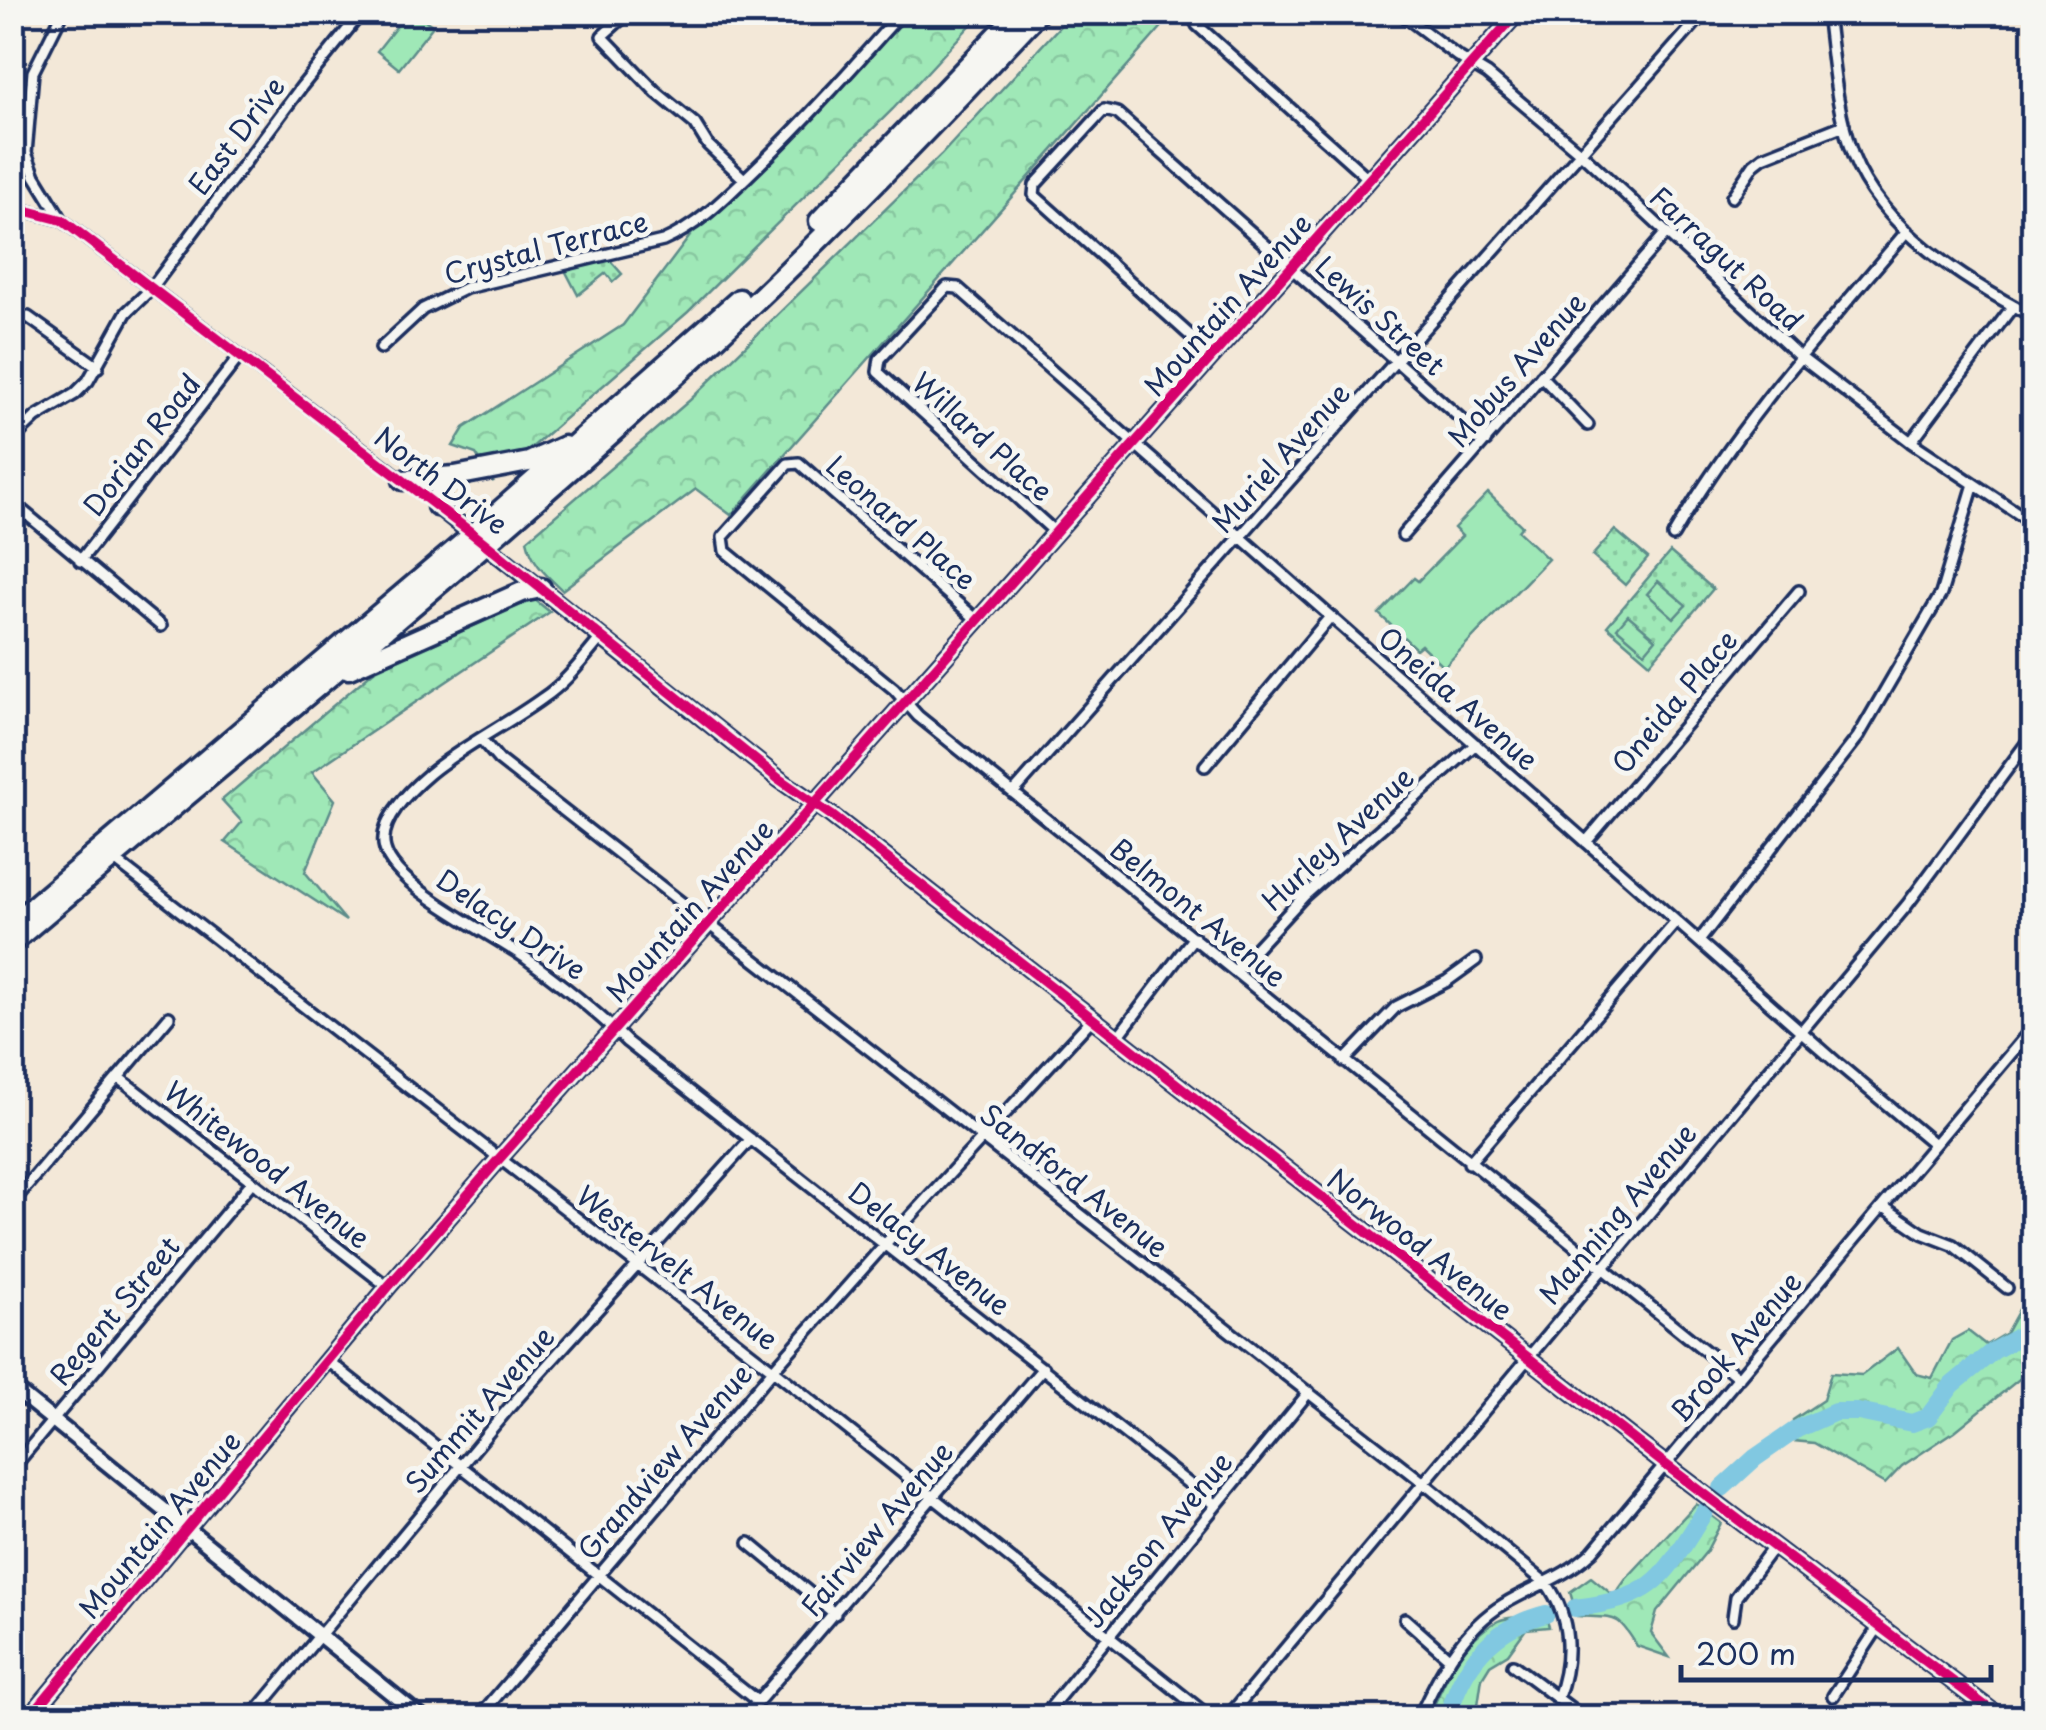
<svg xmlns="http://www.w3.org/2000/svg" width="2046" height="1730" font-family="'Playpen Sans',sans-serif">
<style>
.forest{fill:url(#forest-crowns);stroke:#5d8c8a;stroke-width:2.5}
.park{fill:url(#park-dots);stroke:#5d8c8a;stroke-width:2.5}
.pitch{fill:#9fe8b7;stroke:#5d8c8a;stroke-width:2.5}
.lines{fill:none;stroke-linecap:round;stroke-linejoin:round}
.river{stroke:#81c8e1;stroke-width:18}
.street-casing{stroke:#1b2f5e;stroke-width:16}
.secondary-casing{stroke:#1b2f5e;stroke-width:20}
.highway-casing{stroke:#1b2f5e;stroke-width:25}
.street{stroke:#f6f6f2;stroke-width:9}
.secondary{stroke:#f6f6f2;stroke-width:12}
.highway{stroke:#f6f6f2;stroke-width:18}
.cycleway-casing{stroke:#f6f6f2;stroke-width:16}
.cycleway{stroke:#d6006c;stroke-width:10}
.labels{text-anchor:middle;stroke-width:10;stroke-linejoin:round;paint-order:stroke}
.street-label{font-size:28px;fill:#1b2f5e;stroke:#f6f6f2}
</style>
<defs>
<pattern id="forest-crowns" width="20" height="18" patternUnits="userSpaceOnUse" patternTransform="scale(2.5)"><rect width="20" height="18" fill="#9fe8b7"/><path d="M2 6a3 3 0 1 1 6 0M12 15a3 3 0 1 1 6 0" fill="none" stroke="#88c7a0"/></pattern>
<pattern id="park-dots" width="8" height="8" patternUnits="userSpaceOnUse" patternTransform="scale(2.5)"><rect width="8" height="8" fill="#9fe8b7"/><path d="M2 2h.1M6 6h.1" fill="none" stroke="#88c7a0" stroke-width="1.8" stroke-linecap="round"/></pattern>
</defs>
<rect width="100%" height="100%" fill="#f3e8d8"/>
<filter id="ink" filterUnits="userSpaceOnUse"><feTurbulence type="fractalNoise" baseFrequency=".01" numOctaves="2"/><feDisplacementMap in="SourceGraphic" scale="20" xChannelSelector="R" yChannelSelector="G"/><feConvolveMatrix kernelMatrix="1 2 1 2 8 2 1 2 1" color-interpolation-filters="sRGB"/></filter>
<g filter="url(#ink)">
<path class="forest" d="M 912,13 L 975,13 L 979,16 L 893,109 L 688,312 L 493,481 L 476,454 L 453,446 L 464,428 L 623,325 L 696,228 Z
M 1072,13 L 1174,13 L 731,515 L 696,489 L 562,590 C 545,574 532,563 527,540 L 690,400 L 941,155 Z
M 534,599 L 550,612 L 312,772 L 335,800 L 305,872 L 346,921 L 225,842 L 242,822 L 222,800 L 375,670 Z
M 2033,1299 L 2033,1368 L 1955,1431 L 1902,1466 L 1885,1484 L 1814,1443 L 1794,1441 L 1793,1420 L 1823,1400 L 1831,1373 L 1862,1375 L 1898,1348 L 1916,1374 L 1932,1378 L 1952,1340 L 1968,1331 L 1986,1345 L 2006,1333 L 2021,1306 Z
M 1696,1504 L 1721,1523 L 1706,1552 L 1657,1612 L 1651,1633 L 1669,1657 L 1637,1646 C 1616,1611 1615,1619 1577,1616 L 1570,1592 L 1591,1577 L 1614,1596 L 1626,1579 Z
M 1546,1617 L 1549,1627 L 1526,1629 L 1508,1654 L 1490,1665 L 1482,1678 L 1478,1705 L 1468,1717 L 1429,1717 C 1443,1683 1463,1638 1498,1621 C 1511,1615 1532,1618 1546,1617 Z"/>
<path class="park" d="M 608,258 L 622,274 L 613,282 L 606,273 L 578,295 L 565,270 Z
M 1615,530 L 1648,558 L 1625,585 L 1592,556 Z
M 1670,552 L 1713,589 L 1650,663 L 1607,626 Z"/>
<path class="pitch" d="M 407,13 L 416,13 L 433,26 L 399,69 L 377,51 Z
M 1488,493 L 1522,526 L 1518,531 L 1548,559 L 1444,667 L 1421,645 L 1416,649 L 1379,614 L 1414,578 L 1418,581 L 1462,536 L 1454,528 Z
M 1658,581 L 1686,605 L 1674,618 L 1647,594 Z
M 1628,615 L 1656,639 L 1645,652 L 1617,628 Z"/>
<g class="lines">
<path class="river" d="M 1722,1488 L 1755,1458 L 1797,1429 L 1835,1412 L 1858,1412 L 1912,1423 L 1928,1417 L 1952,1385 L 1993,1351 L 2034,1328
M 1575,1608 C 1657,1598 1663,1578 1705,1511
M 1448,1718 C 1461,1665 1493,1627 1546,1614"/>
<defs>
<path id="street" d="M 629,12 L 602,36 L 656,92 L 695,124 L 708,145 L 744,179
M 1192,12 L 1197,25 L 1370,180
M 1399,12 L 1457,56 L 1487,74 L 1582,154 L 1800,357 L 1911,442 L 2034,524
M 1827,12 C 1833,60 1836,111 1853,156 C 1881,229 1967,282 2034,317
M 2031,140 L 2034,141
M 26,153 L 33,72 L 63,12
M 12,171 L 26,153 L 35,176 L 62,220
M 1732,197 L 1754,164 L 1763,157 L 1844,125
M 12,207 L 62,220 L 436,505
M 12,318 L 28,317 L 98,367
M 381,348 L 423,309 L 466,288 L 663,241 C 700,225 726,197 754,170 C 806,120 854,66 902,12
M 1213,356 L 1034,195 L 1035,185 L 1104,110 L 1117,113 L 1486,441
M 1541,376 L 1588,425
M 12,440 L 36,417 L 75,394 L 88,381 L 126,313 L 151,289 L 302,86 L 362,12
M 1911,442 L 2013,306
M 12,502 L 161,626
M 1056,533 L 878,372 L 880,359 L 947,287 L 958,288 L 1837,1063 L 1934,1144
M 1403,535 L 1665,234
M 1673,536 C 1737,425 1824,329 1907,231
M 80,561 L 239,357
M 977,620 L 799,463 L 788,464 L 723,537 L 725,551 L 894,689 L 918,716 L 1739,1378
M 601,638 C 583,659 567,682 543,698 C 506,725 464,745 429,774 C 410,790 377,822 385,849 C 395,888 493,934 527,959 C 563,985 596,1011 627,1042 L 1216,1505
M 481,739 L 499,760 L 1424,1483 L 1547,1584 C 1571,1618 1572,1660 1558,1697
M 1205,766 L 1330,617
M 1013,793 L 1705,12
M 1586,842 L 1799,591
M 112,858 L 773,1370 L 1211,1718
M 1699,941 L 1858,737 L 1941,594 L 1974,484
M 1235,971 L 1304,896 L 1476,744
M 1117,1038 L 1194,937
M 1344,1061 L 1396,1007 L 1447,981 L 1476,960
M 118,1077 L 388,1287
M 1469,1163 L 1676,922
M 12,1203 L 169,1017
M 1884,1207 L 1922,1233 L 1953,1245 L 2007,1288
M 327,1360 L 757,1701
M 12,1469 L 252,1182
M 749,1543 L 835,1614
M 1733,1618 L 1736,1597 L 1774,1546
M 1405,1619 L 1450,1659
M 1513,1665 L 1584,1718
M 1833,1696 L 1879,1626
M 251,1718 L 508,1409 L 751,1139
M 478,1718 L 773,1370 L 886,1243 L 1092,1019
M 744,1718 L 1043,1368
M 1042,1718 L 1309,1392
M 1227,1718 L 1907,905 L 2034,733
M 1419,1718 C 1438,1675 1462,1629 1504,1604 C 1534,1586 1565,1577 1592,1552 L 2034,1026
M 1970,1718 L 1981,1703"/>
<path id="secondary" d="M 437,506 L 779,779 L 831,815 L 1666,1465 L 2001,1718
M 12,1387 L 422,1718
M 29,1718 L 388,1287 L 499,1159 L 1518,12"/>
<path id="highway" d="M 819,221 L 1019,12
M 403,480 L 455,476
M 437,506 L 441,486 L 455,476 L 529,462 L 564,446
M 349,669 L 522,592 L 541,588
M 12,924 L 473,534 L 739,299
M 12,943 C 245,745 484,554 708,346 C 823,240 932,127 1039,12"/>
</defs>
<use href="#street" class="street-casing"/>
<use href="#secondary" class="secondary-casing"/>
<use href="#highway" class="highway-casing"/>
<use href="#street" class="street"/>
<use href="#secondary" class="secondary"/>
<use href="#highway" class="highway"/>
<defs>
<path id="cycleway" d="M 12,207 L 62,220 L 473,534 L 779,779 L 831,815 L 1666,1465 L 2001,1718
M 29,1718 L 388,1287 L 499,1159 L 1518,12"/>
</defs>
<use href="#cycleway" class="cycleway-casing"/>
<use href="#cycleway" class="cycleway"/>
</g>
</g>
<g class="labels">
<g class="street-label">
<text transform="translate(237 136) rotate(-53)" y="10">East Drive</text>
<text transform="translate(546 248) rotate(-15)" y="10">Crystal Terrace</text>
<text transform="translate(1726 259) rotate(43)" y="10">Farragut Road</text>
<text transform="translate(1228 305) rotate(-48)" y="10">Mountain Avenue</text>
<text transform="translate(1380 316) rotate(42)" y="10">Lewis Street</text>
<text transform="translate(1517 370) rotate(-49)" y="10">Mobus Avenue</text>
<text transform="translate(982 437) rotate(42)" y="10">Willard Place</text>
<text transform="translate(142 445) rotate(-52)" y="10">Dorian Road</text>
<text transform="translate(1281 458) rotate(-48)" y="10">Muriel Avenue</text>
<text transform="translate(441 481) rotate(37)" y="10">North Drive</text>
<text transform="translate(901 523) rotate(41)" y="10">Leonard Place</text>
<text transform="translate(1458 699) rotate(41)" y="10">Oneida Avenue</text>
<text transform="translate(1675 702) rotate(-50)" y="10">Oneida Place</text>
<text transform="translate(1338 839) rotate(-43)" y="10">Hurley Avenue</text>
<text transform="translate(690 911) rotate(-48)" y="10">Mountain Avenue</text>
<text transform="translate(1198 913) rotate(39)" y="10">Belmont Avenue</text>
<text transform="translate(511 925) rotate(34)" y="10">Delacy Drive</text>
<text transform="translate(267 1165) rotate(38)" y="10">Whitewood Avenue</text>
<text transform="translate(1074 1181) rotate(38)" y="10">Sandford Avenue</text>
<text transform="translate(1618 1214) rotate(-50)" y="10">Manning Avenue</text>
<text transform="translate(1420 1245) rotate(38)" y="10">Norwood Avenue</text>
<text transform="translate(929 1249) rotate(38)" y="10">Delacy Avenue</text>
<text transform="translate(677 1268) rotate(38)" y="10">Westervelt Avenue</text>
<text transform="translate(115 1311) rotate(-50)" y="10">Regent Street</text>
<text transform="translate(1736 1347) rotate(-50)" y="10">Brook Avenue</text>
<text transform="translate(480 1410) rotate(-49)" y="10">Summit Avenue</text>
<text transform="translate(665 1462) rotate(-49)" y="10">Grandview Avenue</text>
<text transform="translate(160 1525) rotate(-50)" y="10">Mountain Avenue</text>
<text transform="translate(877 1529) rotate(-50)" y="10">Fairview Avenue</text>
<text transform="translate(1158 1540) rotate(-51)" y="10">Jackson Avenue</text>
</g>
</g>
<rect width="2046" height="1730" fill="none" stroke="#f6f6f2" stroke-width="50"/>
<rect x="25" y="25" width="1996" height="1680" fill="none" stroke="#1b2f5e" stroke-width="4" filter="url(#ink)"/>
<path d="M1681 1665v15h310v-15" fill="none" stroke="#1b2f5e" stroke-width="5"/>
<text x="1696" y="1665" font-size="30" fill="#1b2f5e" stroke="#f6f6f2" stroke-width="8" paint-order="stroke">200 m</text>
</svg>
